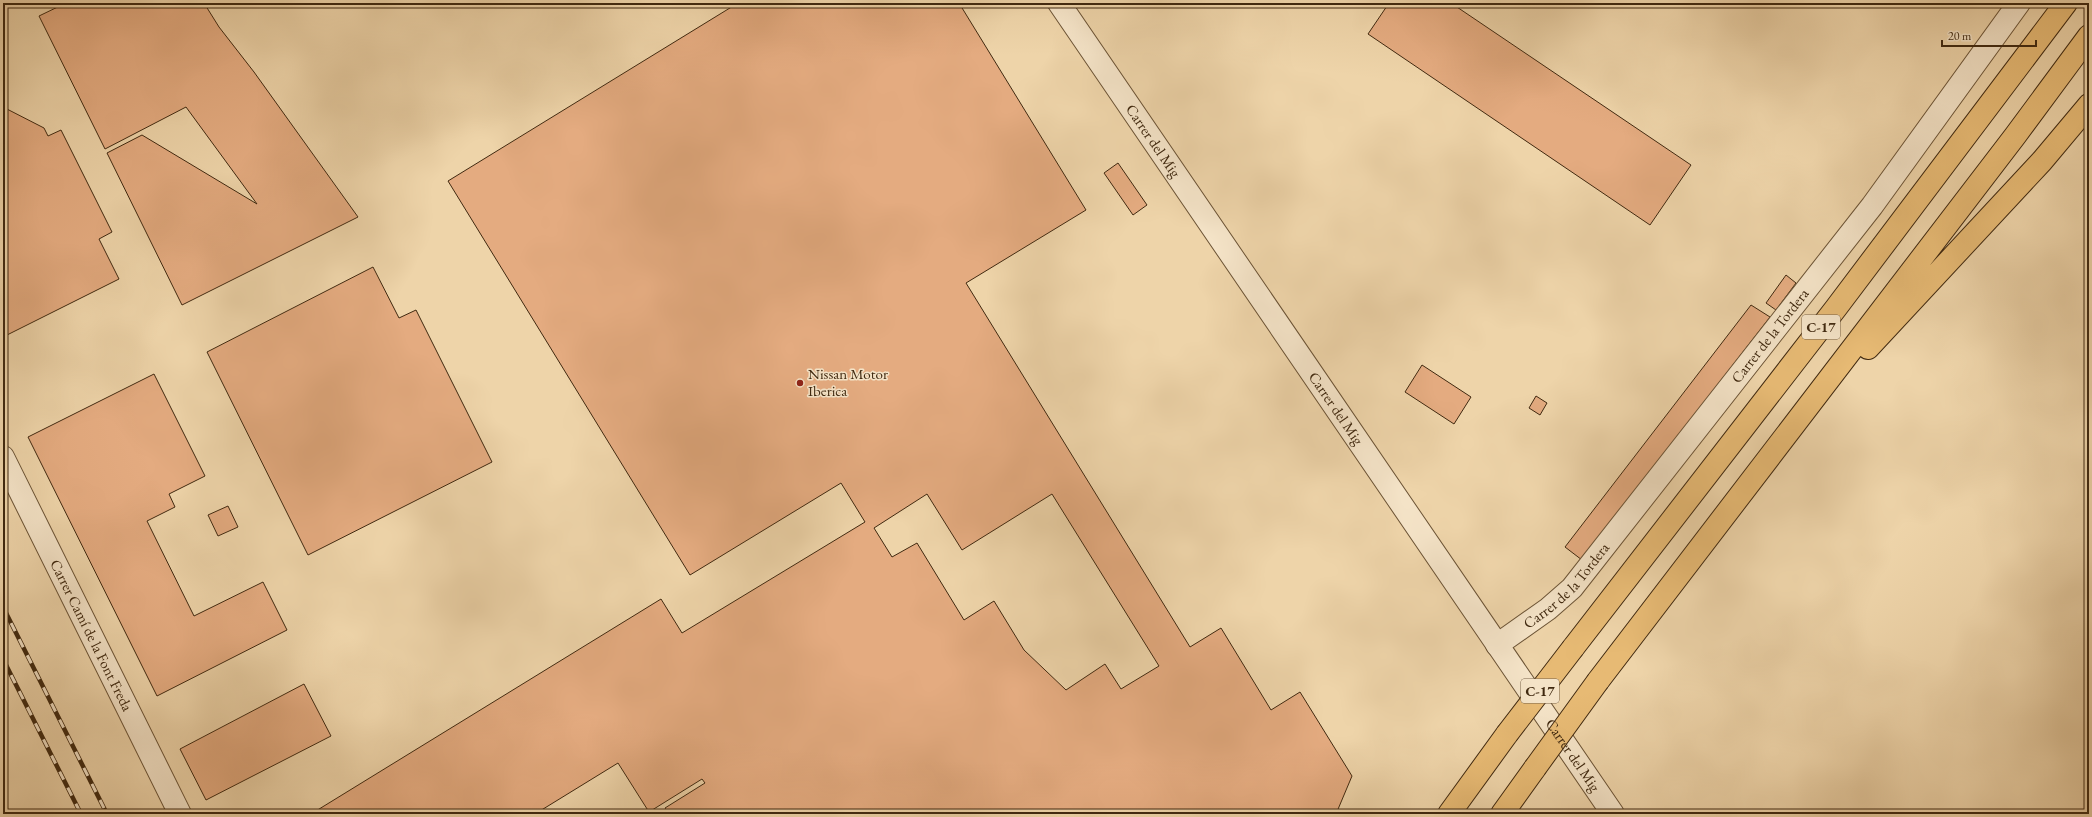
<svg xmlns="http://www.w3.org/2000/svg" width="2092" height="817" font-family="'EB Garamond',serif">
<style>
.building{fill:#e4ab80;stroke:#402910;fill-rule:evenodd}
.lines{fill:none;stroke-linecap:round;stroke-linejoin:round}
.minor-casing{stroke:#6c5436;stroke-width:24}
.highway-casing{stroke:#402910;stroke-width:24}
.minor{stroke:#f4e3c7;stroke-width:22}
.highway{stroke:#e7ba74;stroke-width:22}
.rail-casing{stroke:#402910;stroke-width:4.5}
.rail{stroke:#f4e3c7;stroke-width:3;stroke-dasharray:9;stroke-linecap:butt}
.highway-bridge-casing{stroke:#402910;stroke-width:24;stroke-linecap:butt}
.highway-bridge{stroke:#e7ba74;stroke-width:22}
.poi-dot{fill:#8f2418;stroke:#f4e3c7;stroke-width:1.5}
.labels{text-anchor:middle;stroke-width:3;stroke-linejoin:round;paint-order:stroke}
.shield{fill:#f4e3c7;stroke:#766147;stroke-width:1}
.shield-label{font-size:14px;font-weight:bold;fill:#402910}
.street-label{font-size:15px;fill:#402910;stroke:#f4e3c7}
.poi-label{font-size:15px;fill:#402910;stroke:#f4e3c7;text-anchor:start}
</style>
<rect width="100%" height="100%" fill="#eed4a9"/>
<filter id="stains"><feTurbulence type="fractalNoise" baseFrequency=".005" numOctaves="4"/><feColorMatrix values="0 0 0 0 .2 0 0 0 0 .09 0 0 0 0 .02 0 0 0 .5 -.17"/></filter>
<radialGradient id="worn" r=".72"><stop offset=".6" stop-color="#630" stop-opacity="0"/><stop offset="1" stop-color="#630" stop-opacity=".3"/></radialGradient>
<path class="building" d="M 66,3 L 204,3 L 219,27 L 254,72 L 358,217 L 182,305 L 107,153 L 142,135 L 257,204 L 186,107 L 105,149 L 39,16 Z
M 738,3 L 959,3 L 1086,210 L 966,283 L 1190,647 L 1221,628 L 1271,710 L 1300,692 L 1352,776 L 1336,814 L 669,814 L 665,808 L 705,783 L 702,779 L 649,812 L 618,763 L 535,814 L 311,814 L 661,599 L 682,633 L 865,522 L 841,483 L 690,575 L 448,181 ZM 927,494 L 962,550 L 1052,494 L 1159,666 L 1121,689 L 1105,664 L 1066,690 L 1024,650 L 994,601 L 964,620 L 917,543 L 892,557 L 874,528 Z
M 1389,3 L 1451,3 L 1691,165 L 1650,225 L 1368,34 Z
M 3,107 L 44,128 L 48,136 L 61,130 L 112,232 L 99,239 L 119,279 L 3,337 Z
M 1118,163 L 1147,205 L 1133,215 L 1104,173 Z
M 373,267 L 399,318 L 416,310 L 492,462 L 308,555 L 207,352 Z
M 1786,275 L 1796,283 L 1776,310 L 1766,303 Z
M 1751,305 L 1770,317 L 1582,560 L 1565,547 Z
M 1422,365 L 1471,397 L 1454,424 L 1405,392 Z
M 154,374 L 205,476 L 169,494 L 175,507 L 147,521 L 194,616 L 263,582 L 287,630 L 157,696 L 28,437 Z
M 1536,396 L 1547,403 L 1540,415 L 1529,408 Z
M 228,506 L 238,527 L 218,536 L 208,515 Z
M 304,684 L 331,736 L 206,800 L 180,749 Z"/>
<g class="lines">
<defs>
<g id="minor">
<path id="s1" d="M 1059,3 L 1613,814"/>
<path id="s2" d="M 3,457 L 180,814"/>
<path id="s3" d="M 1497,645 L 1548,609 L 1572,588 L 1872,206 L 2019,3"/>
</g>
<path id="highway" d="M 1868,348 L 2042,161 L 2089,105
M 1573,648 L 1836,308 L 2066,3
M 1598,681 L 2015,136 L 2089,36
M 1449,814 L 1507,734
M 1502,814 L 1535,768"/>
</defs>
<use href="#minor" class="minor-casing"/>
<use href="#highway" class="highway-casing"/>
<use href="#minor" class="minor"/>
<use href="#highway" class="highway"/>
<defs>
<path id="rail" d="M 3,607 L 107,814
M 3,659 L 81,814"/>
</defs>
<use href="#rail" class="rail-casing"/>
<use href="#rail" class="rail"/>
<defs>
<path id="highway-bridge" d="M 1507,734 L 1573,648
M 1535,768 L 1598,681"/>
</defs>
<use href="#highway-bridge" class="highway-bridge-casing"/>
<use href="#highway-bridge" class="highway-bridge"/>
</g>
<circle class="poi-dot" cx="800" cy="383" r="4"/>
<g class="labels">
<g class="shield">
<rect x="1802" y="315" width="38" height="24" rx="3"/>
<rect x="1521" y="679" width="38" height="24" rx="3"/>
</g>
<g class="shield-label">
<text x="1821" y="332">C-17</text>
<text x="1540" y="696">C-17</text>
</g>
<g class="street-label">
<text dy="5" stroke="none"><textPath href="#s1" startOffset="167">Carrer del Mig</textPath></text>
<text dy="5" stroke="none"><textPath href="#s3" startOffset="415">Carrer de la Tordera</textPath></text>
<text dy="5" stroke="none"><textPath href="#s1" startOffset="491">Carrer del Mig</textPath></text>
<text dy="5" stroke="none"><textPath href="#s3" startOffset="92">Carrer de la Tordera</textPath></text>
<text dy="5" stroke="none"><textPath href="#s2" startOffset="199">Carrer Camí de la Font Freda</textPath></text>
<text dy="5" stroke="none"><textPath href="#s1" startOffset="911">Carrer del Mig</textPath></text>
</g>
<g class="poi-label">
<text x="808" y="379">Nissan Motor<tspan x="808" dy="17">Iberica</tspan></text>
</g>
</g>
<rect width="2092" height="817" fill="none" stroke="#eed4a9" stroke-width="16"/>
<rect x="4" y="4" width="2084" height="809" fill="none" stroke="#402910" stroke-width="2"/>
<rect x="8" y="8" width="2076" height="801" fill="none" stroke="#402910"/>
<path d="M1942 40v6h94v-6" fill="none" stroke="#402910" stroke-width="2"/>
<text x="1948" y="40" font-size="12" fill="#402910" stroke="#f4e3c7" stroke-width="3" paint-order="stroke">20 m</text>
<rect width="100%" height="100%" filter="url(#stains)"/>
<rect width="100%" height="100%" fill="url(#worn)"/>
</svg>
